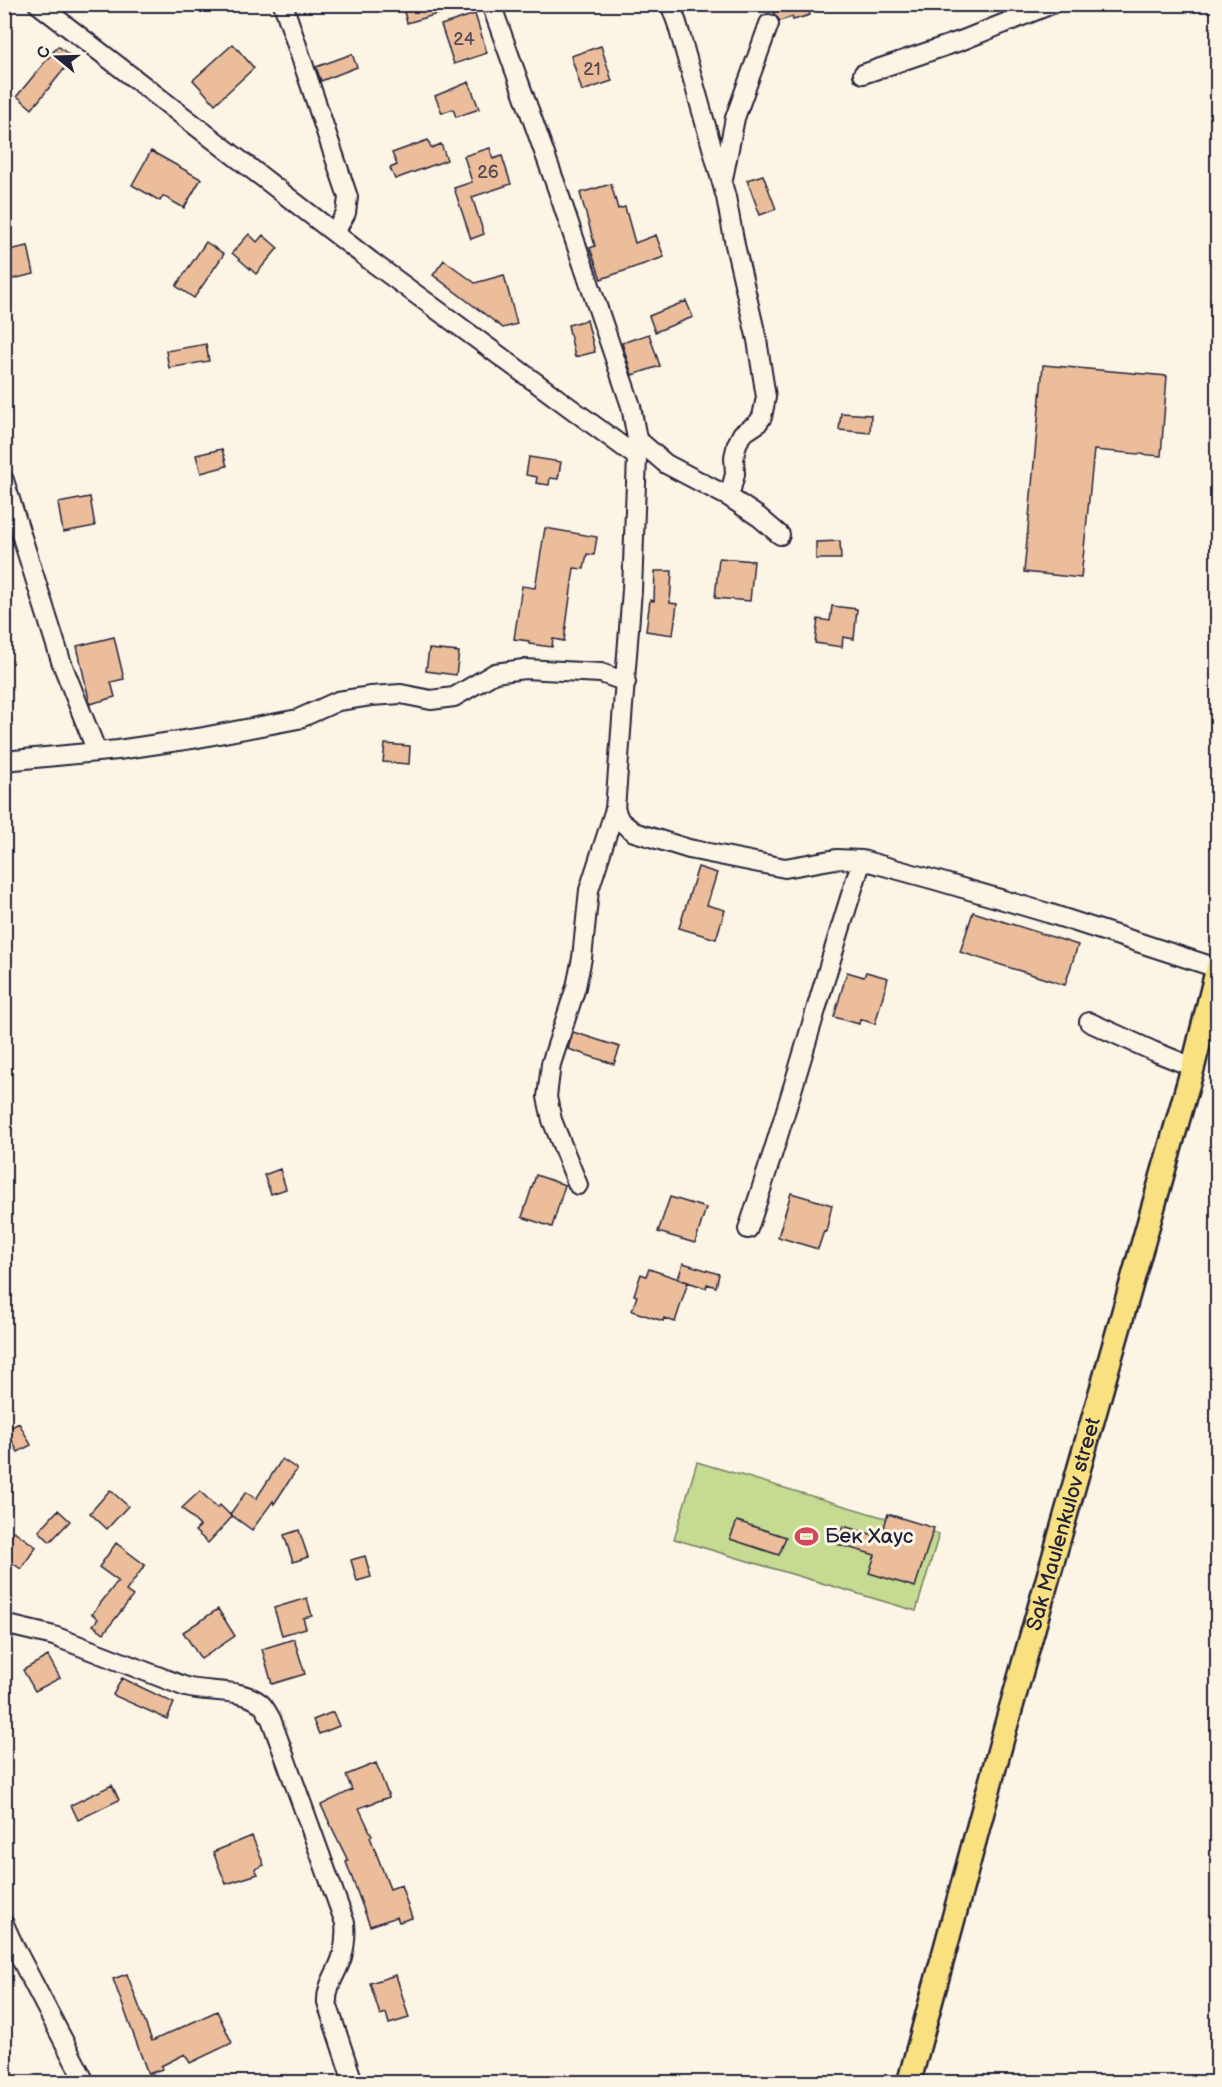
<svg xmlns="http://www.w3.org/2000/svg" width="1222" height="2087" font-family="'Balsamiq Sans',sans-serif">
<style>
.green{fill:#c5db91;stroke:#747e66;stroke-width:1.5}
.building{fill:#ecbd9b;stroke:#22223b;stroke-width:1.5}
.lines{fill:none;stroke-linecap:round;stroke-linejoin:round}
.minor-casing{stroke:#22223b;stroke-width:22}
.major-casing{stroke:#22223b;stroke-width:27}
.minor{stroke:#fcf5e5;stroke-width:18}
.major{stroke:#f9e181;stroke-width:22}
.labels{text-anchor:middle;stroke-width:6;stroke-linejoin:round;paint-order:stroke}
.number-label{font-size:18px;fill:#544953}
.street-label{font-size:21px;fill:#22223b;stroke:#fcf5e5}
.poi-label{font-size:21px;fill:#22223b;stroke:#fcf5e5;text-anchor:start}
</style>
<rect width="100%" height="100%" fill="#fcf5e5"/>
<filter id="ink" filterUnits="userSpaceOnUse"><feTurbulence type="fractalNoise" baseFrequency=".0167" numOctaves="2"/><feDisplacementMap in="SourceGraphic" scale="12" xChannelSelector="R" yChannelSelector="G"/><feConvolveMatrix kernelMatrix="1 2 1 2 8 2 1 2 1" color-interpolation-filters="sRGB"/></filter>
<g filter="url(#ink)">
<path class="green" d="M 697,1462 L 939,1534 L 916,1611 L 674,1539 Z"/>
<path class="building" d="M 402,4 L 458,4 L 458,8 L 407,23 Z
M 771,4 L 823,4 L 823,7 L 809,12 L 810,15 L 793,20 L 792,17 L 780,21 L 775,15 Z
M 475,14 L 487,53 L 454,64 L 441,25 Z
M 233,44 L 254,68 L 215,104 L 193,80 Z
M 58,46 L 73,58 L 32,109 L 17,96 Z
M 601,46 L 612,81 L 582,91 L 571,56 Z
M 352,54 L 357,67 L 321,81 L 316,67 Z
M 469,82 L 479,109 L 456,117 L 453,109 L 442,113 L 435,96 Z
M 428,140 L 431,148 L 441,144 L 447,160 L 395,179 L 390,168 L 397,165 L 392,153 Z
M 490,148 L 493,159 L 502,156 L 511,184 L 472,197 L 484,234 L 471,239 L 454,188 L 472,182 L 464,156 Z
M 151,151 L 201,179 L 184,208 L 163,196 L 160,201 L 132,185 Z
M 763,175 L 776,209 L 760,215 L 747,180 Z
M 611,184 L 618,209 L 625,207 L 635,243 L 656,235 L 664,257 L 601,279 L 590,248 L 595,246 L 580,193 Z
M 249,234 L 257,242 L 263,235 L 278,248 L 256,274 L 232,253 Z
M 206,242 L 224,254 L 194,298 L 176,286 Z
M 28,246 L 34,274 L 4,281 L 4,251 Z
M 444,260 L 475,283 L 504,275 L 517,324 L 503,328 L 433,275 Z
M 686,301 L 693,317 L 655,332 L 649,316 Z
M 587,320 L 595,352 L 575,357 L 568,325 Z
M 649,334 L 660,366 L 632,375 L 622,343 Z
M 206,344 L 209,361 L 169,368 L 166,351 Z
M 1043,365 L 1167,376 L 1161,456 L 1094,450 L 1081,578 L 1024,572 Z
M 841,413 L 871,415 L 870,433 L 839,430 Z
M 222,449 L 227,466 L 201,473 L 196,455 Z
M 529,457 L 561,462 L 558,479 L 550,478 L 549,485 L 536,483 L 537,477 L 526,475 Z
M 90,497 L 95,526 L 63,532 L 58,503 Z
M 545,528 L 597,537 L 594,555 L 587,554 L 584,569 L 574,568 L 564,641 L 553,639 L 552,647 L 529,644 L 529,641 L 514,639 L 522,586 L 535,588 Z
M 840,541 L 841,559 L 816,559 L 816,542 Z
M 719,558 L 754,561 L 750,601 L 715,598 Z
M 655,571 L 672,571 L 670,603 L 677,604 L 673,635 L 646,631 L 650,600 L 654,601 Z
M 832,606 L 857,609 L 854,639 L 843,637 L 842,647 L 815,643 L 818,619 L 830,621 Z
M 114,637 L 124,679 L 111,682 L 115,697 L 90,704 L 77,646 Z
M 429,649 L 459,652 L 456,675 L 426,671 Z
M 385,744 L 410,746 L 409,764 L 383,762 Z
M 698,867 L 717,873 L 707,905 L 725,910 L 716,939 L 679,928 Z
M 973,912 L 1078,945 L 1065,985 L 960,952 Z
M 847,972 L 864,977 L 866,972 L 888,978 L 875,1024 L 860,1019 L 859,1024 L 834,1017 Z
M 573,1032 L 620,1047 L 614,1064 L 568,1049 Z
M 280,1169 L 286,1189 L 271,1194 L 264,1175 Z
M 536,1175 L 565,1185 L 552,1227 L 522,1217 Z
M 791,1193 L 832,1205 L 826,1232 L 824,1231 L 818,1249 L 778,1237 Z
M 670,1197 L 706,1208 L 695,1243 L 658,1232 Z
M 683,1263 L 719,1274 L 716,1287 L 707,1284 L 706,1288 L 678,1279 Z
M 649,1269 L 688,1282 L 675,1322 L 664,1318 L 663,1321 L 632,1311 L 637,1296 L 634,1295 L 641,1274 L 646,1276 Z
M 19,1423 L 31,1445 L 18,1452 L 6,1430 Z
M 282,1459 L 297,1469 L 274,1504 L 273,1501 L 252,1530 L 230,1514 L 246,1492 L 256,1499 Z
M 110,1490 L 128,1506 L 107,1529 L 90,1513 Z
M 200,1491 L 217,1508 L 220,1505 L 232,1517 L 208,1543 L 195,1531 L 200,1526 L 182,1508 Z
M 58,1510 L 70,1521 L 50,1542 L 39,1531 Z
M 888,1514 L 934,1528 L 915,1587 L 869,1573 L 875,1555 L 837,1544 L 843,1526 L 881,1537 Z
M 737,1521 L 786,1537 L 779,1555 L 730,1539 Z
M 299,1530 L 308,1557 L 293,1562 L 284,1535 Z
M 14,1531 L 36,1547 L 21,1569 L 4,1557 L 4,1543 Z
M 116,1543 L 145,1565 L 126,1591 L 133,1596 L 104,1633 L 93,1625 L 98,1619 L 92,1614 L 118,1581 L 99,1567 Z
M 365,1556 L 371,1577 L 357,1581 L 351,1560 Z
M 307,1598 L 312,1616 L 303,1618 L 306,1628 L 282,1635 L 274,1608 Z
M 218,1609 L 235,1636 L 201,1659 L 183,1632 Z
M 294,1639 L 305,1674 L 272,1684 L 262,1649 Z
M 48,1656 L 60,1678 L 35,1691 L 23,1670 Z
M 122,1678 L 174,1703 L 167,1719 L 113,1695 Z
M 333,1712 L 339,1726 L 319,1734 L 313,1720 Z
M 376,1763 L 389,1797 L 359,1808 L 372,1836 L 370,1837 L 390,1889 L 401,1885 L 412,1918 L 399,1922 L 397,1917 L 370,1926 L 346,1862 L 348,1861 L 321,1805 L 352,1790 L 346,1775 Z
M 112,1785 L 119,1800 L 78,1820 L 71,1805 Z
M 252,1836 L 264,1865 L 255,1869 L 258,1874 L 226,1884 L 213,1852 Z
M 127,1974 L 152,2041 L 217,2011 L 232,2043 L 190,2063 L 185,2054 L 161,2066 L 162,2069 L 148,2074 L 113,1979 Z
M 396,1975 L 409,2018 L 389,2024 L 386,2013 L 380,2015 L 370,1983 Z"/>
<g class="lines">
<defs>
<path id="minor" d="M 38,4 L 372,262 L 637,457
M 283,4 L 348,197 L 346,213 L 335,232
M 491,4 L 557,188 L 631,406 L 637,439 L 637,457 L 632,590 L 615,809 L 589,890 L 582,958 L 576,987 L 551,1064 L 547,1097 L 552,1120 L 578,1185
M 670,4 L 677,23 L 726,197 L 735,245 L 757,340 L 766,397 L 762,417 L 757,424 L 742,434 L 737,444 L 734,457 L 735,474 L 729,497
M 863,74 L 963,40 L 1052,4
M 723,179 L 735,118 L 769,24
M 637,439 L 666,464 L 729,497 L 759,517 L 780,535
M 4,480 L 61,661 L 97,752
M 4,761 L 118,750 L 198,738 L 298,719 L 338,701 L 371,696 L 401,694 L 431,700 L 454,697 L 495,673 L 524,669 L 601,673 L 626,682
M 615,809 L 620,821 L 634,832 L 689,849 L 785,868 L 836,859 L 862,860 L 935,880 L 1048,913 L 1217,968
M 1089,1022 L 1153,1051 L 1193,1067
M 748,1229 C 790,1107 822,982 862,860
M 4,1624 L 54,1636 L 186,1687 C 208,1693 241,1688 260,1703 C 265,1707 268,1714 271,1719 L 345,1923 C 346,1934 345,1946 342,1957 C 337,1974 326,1985 327,2003 L 353,2082
M 4,1924 L 14,1946 L 85,2082"/>
<g id="major">
<path id="s1" d="M 909,2082 L 1005,1729 L 1193,1067 L 1218,966"/>
</g>
</defs>
<use href="#minor" class="minor-casing"/>
<use href="#major" class="major-casing"/>
<use href="#minor" class="minor"/>
<use href="#major" class="major"/>
</g>
</g>
<defs>
<symbol id="stadium-bare" viewBox="-9 -9 18 18"><path d="M0-5a6.5 5 0 1 0 0 10a6.5 5 0 1 0 0-10ZM-3.5-1.8h7v3.6h-7Z" fill="#d1495b" stroke="#fcf5e5" stroke-width="2.5" paint-order="stroke"/></symbol>
</defs>
<g fill-rule="evenodd">
<use href="#stadium-bare" x="790" y="1520" width="33" height="33"/>
</g>
<g class="labels">
<g class="number-label">
<text x="464" y="45">24</text>
<text x="592" y="75">21</text>
<text x="488" y="178">26</text>
</g>
<g class="street-label">
<text dy="7" stroke="none"><textPath href="#s1" startOffset="579">Sak Maulenkulov street</textPath></text>
</g>
<g class="poi-label">
<text x="825" y="1543">Бек Хаус</text>
</g>
</g>
<rect width="1222" height="2087" fill="none" stroke="#fcf5e5" stroke-width="24"/>
<rect x="12" y="12" width="1198" height="2063" fill="none" stroke="#22223b" stroke-width="2" filter="url(#ink)"/>
<g transform="translate(57 57) rotate(289)" stroke="#fcf5e5" stroke-width="4.5" paint-order="stroke">
<path d="M0-4.5L10 22L0 15L-10 22Z" fill="#22223b"/>
<text y="-9" font-size="16" font-weight="bold" text-anchor="middle" fill="#22223b">С</text>
</g>
</svg>
